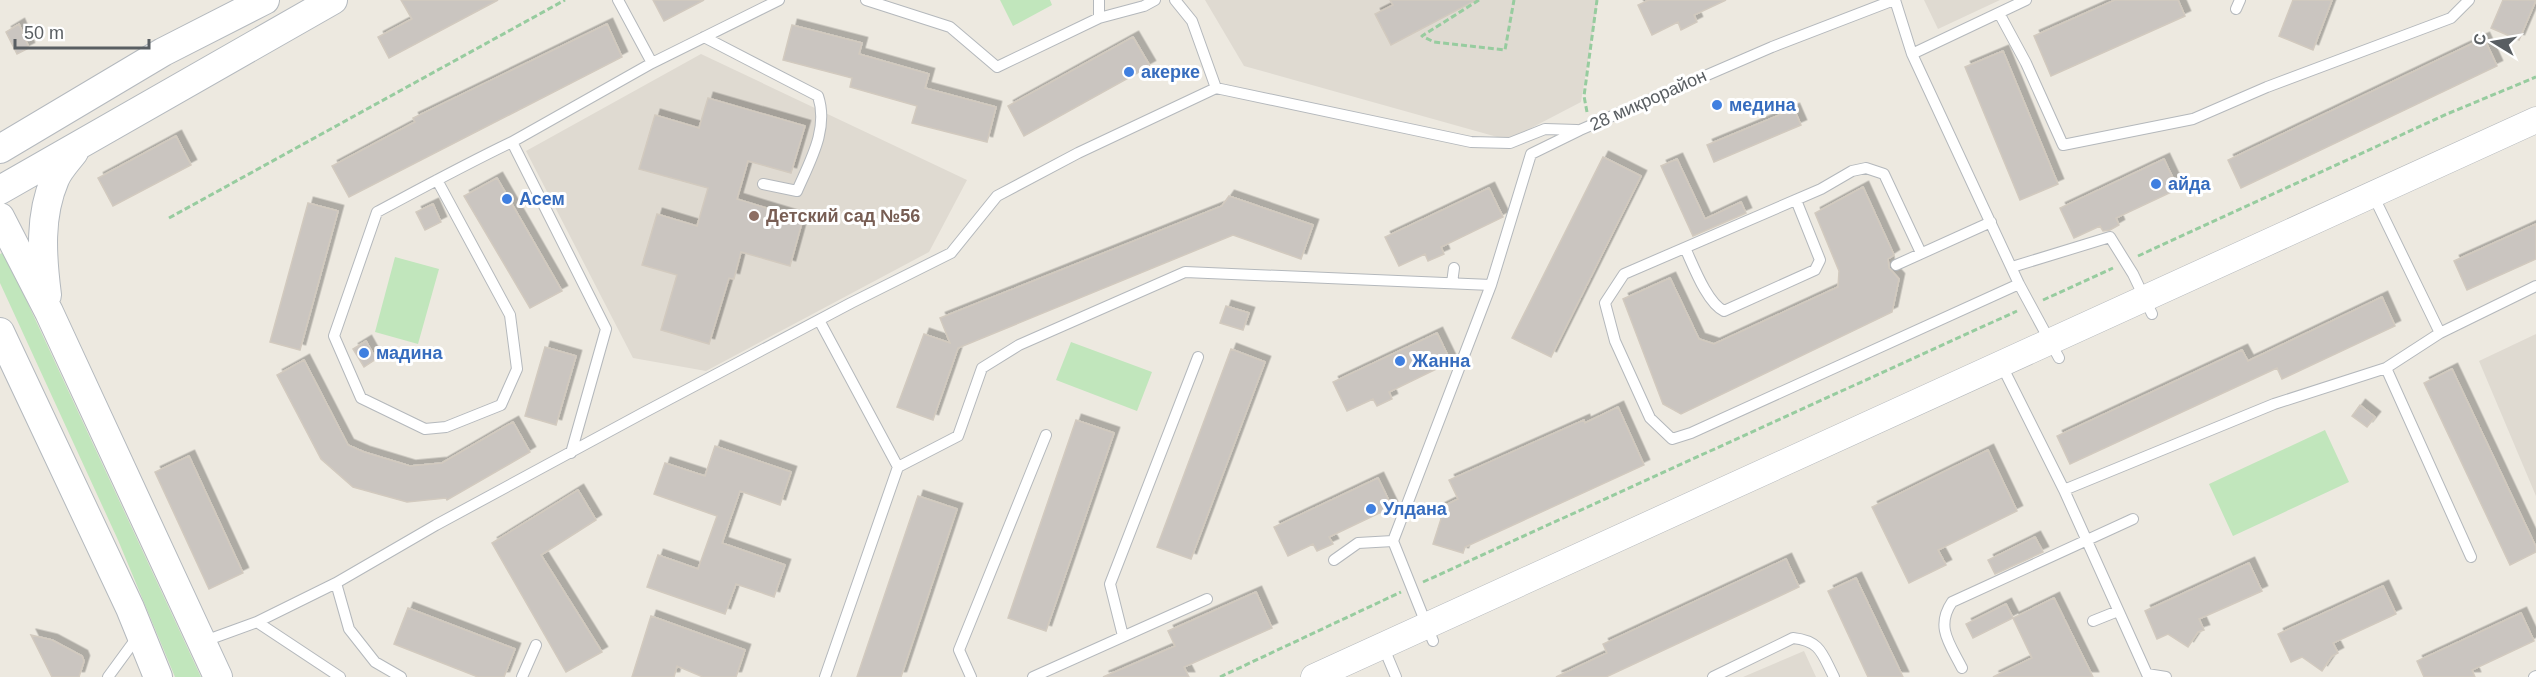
<svg xmlns="http://www.w3.org/2000/svg" width="2536" height="677" font-family="Arial,sans-serif">
<style>
.education{fill:#dfdad1}
.green{fill:#c1e6bc}
.building{fill:#cac5c0;stroke:#d2cabf;stroke-width:1.5;filter:url(#shadow)}
.lines{fill:none;stroke-linecap:round;stroke-linejoin:round}
.service-casing{stroke:#b4b8bc;stroke-width:12}
.tertiary-casing{stroke:#b4b8bc;stroke-width:27}
.secondary-casing{stroke:#b4b9be;stroke-width:30}
.path{stroke:#97cc9f;stroke-width:3;stroke-dasharray:6 3;stroke-linecap:butt}
.service{stroke:#fff;stroke-width:10}
.tertiary{stroke:#fff;stroke-width:26}
.secondary{stroke:#fff;stroke-width:28}
.shop-dot{fill:#3f7fe0;stroke:#fff;stroke-width:2}
.education-dot{fill:#8d6e63;stroke:#fff;stroke-width:2}
.labels{text-anchor:middle;stroke-width:6;stroke-linejoin:round;paint-order:stroke}
.shop-label{font-size:18px;font-weight:bold;fill:#366cbe;stroke:#fff;text-anchor:start}
.street-label{font-size:18px;fill:#595e62;stroke:#fff}
.education-label{font-size:18px;font-weight:bold;fill:#785e54;stroke:#fff;text-anchor:start}
</style>
<defs>
<filter id="shadow"><feDropShadow dx="5.5" dy="-5.5" stdDeviation="0" flood-color="#0004"/></filter>
</defs>
<rect width="100%" height="100%" fill="#ede9e0"/>
<path class="education" d="M 1205,0 L 1598,0 L 1581,102 L 1508,140 L 1244,66 Z
M 1924,0 L 2000,0 L 1938,29 Z
M 701,54 L 967,180 L 929,252 L 706,371 L 633,358 L 526,151 Z
M 2536,334 L 2536,496 L 2479,361 Z
M 1804,651 L 1816,677 L 1743,677 Z"/>
<path class="green" d="M 1000,0 L 1050,0 L 1052,5 L 1013,26 Z
M 4,252 L 201,677 L 175,677 L 118,540 L 0,283 L 0,254 Z
M 395,257 L 439,269 L 418,344 L 375,332 Z
M 1071,342 L 1152,372 L 1137,411 L 1056,380 Z
M 2325,430 L 2349,482 L 2233,536 L 2209,484 Z"/>
<path class="building" d="M 401,0 L 498,0 L 389,58 L 378,37 L 412,19 Z
M 653,0 L 704,0 L 664,21 Z
M 1390,0 L 1476,0 L 1391,45 L 1375,14 L 1393,5 Z
M 1649,0 L 1726,0 L 1694,15 L 1697,22 L 1681,30 L 1678,22 L 1652,35 L 1638,5 Z
M 2115,0 L 2178,0 L 2185,16 L 2051,76 L 2034,36 Z
M 2293,0 L 2332,0 L 2313,50 L 2279,36 Z
M 2503,0 L 2536,0 L 2519,40 L 2491,28 Z
M 19,24 L 29,48 L 17,54 L 6,32 Z
M 607,24 L 622,57 L 349,197 L 332,166 L 415,122 L 413,118 Z
M 792,25 L 862,43 L 859,54 L 929,74 L 925,88 L 996,107 L 987,142 L 912,123 L 917,106 L 850,87 L 852,78 L 783,60 Z
M 1133,37 L 1150,66 L 1024,136 L 1008,106 Z
M 2484,38 L 2497,66 L 2241,188 L 2228,160 Z
M 2003,51 L 2058,184 L 2020,200 L 1965,67 Z
M 708,98 L 805,126 L 791,173 L 748,161 L 737,199 L 803,219 L 790,266 L 741,252 L 734,279 L 729,278 L 709,344 L 661,330 L 677,275 L 642,265 L 657,214 L 697,226 L 708,188 L 639,169 L 655,115 L 699,128 Z
M 1794,109 L 1801,125 L 1714,162 L 1707,145 Z
M 176,136 L 191,165 L 113,206 L 98,178 Z
M 1603,157 L 1641,176 L 1551,357 L 1512,338 Z
M 1677,159 L 1705,219 L 1741,202 L 1746,213 L 1693,236 L 1661,166 Z
M 2164,159 L 2178,189 L 2116,218 L 2119,225 L 2110,230 L 2103,231 L 2100,226 L 2074,238 L 2060,208 Z
M 497,178 L 562,291 L 530,308 L 464,196 Z
M 1863,187 L 1894,255 L 1888,259 L 1889,268 L 1899,279 L 1892,312 L 1681,414 L 1663,404 L 1623,299 L 1670,278 L 1699,339 L 1714,344 L 1838,287 L 1839,271 L 1815,213 Z
M 1489,188 L 1503,217 L 1441,247 L 1444,254 L 1428,261 L 1425,254 L 1399,266 L 1385,237 Z
M 1229,196 L 1313,225 L 1301,259 L 1233,235 L 958,348 L 933,420 L 897,407 L 924,334 L 950,343 L 940,318 L 1222,206 Z
M 308,203 L 338,211 L 300,350 L 270,342 Z
M 433,204 L 441,222 L 425,230 L 416,212 Z
M 2536,224 L 2536,259 L 2467,290 L 2454,261 Z
M 2382,297 L 2395,326 L 2282,379 L 2277,368 L 2070,464 L 2057,436 L 2242,350 L 2248,361 Z
M 1226,306 L 1249,313 L 1243,330 L 1220,323 Z
M 1437,333 L 1451,362 L 1389,392 L 1392,399 L 1377,406 L 1373,399 L 1347,411 L 1333,382 Z
M 366,341 L 376,359 L 364,367 L 353,349 Z
M 545,347 L 576,356 L 556,425 L 525,416 Z
M 1231,349 L 1265,362 L 1191,559 L 1157,547 Z
M 304,360 L 348,445 L 364,452 L 410,466 L 442,463 L 513,422 L 530,452 L 447,500 L 446,498 L 407,502 L 353,487 L 321,459 L 277,375 Z
M 2452,369 L 2536,547 L 2536,552 L 2510,565 L 2424,383 Z
M 2360,405 L 2375,417 L 2367,427 L 2352,416 Z
M 1618,407 L 1644,465 L 1465,547 L 1463,553 L 1433,544 L 1441,519 L 1436,510 L 1458,499 L 1449,480 L 1584,420 L 1585,423 Z
M 1076,420 L 1114,433 L 1046,631 L 1008,618 Z
M 715,446 L 791,472 L 780,505 L 740,491 L 722,543 L 785,565 L 774,597 L 736,584 L 725,614 L 647,587 L 658,555 L 698,569 L 717,516 L 654,494 L 665,463 L 705,476 Z
M 1988,450 L 2017,511 L 1938,550 L 1946,565 L 1909,583 L 1872,507 Z
M 189,456 L 243,573 L 209,589 L 155,472 Z
M 1378,478 L 1392,507 L 1329,537 L 1333,544 L 1317,551 L 1313,544 L 1288,556 L 1274,527 Z
M 578,490 L 596,520 L 541,555 L 602,652 L 566,672 L 492,543 Z
M 918,496 L 957,509 L 901,677 L 857,677 Z
M 2035,537 L 2043,552 L 1995,574 L 1988,560 Z
M 1786,559 L 1799,587 L 1606,677 L 1556,677 L 1607,653 L 1603,644 Z
M 2249,563 L 2262,591 L 2199,619 L 2204,630 L 2198,632 L 2188,647 L 2168,634 L 2157,639 L 2145,611 Z
M 1856,578 L 1903,677 L 1868,677 L 1828,591 Z
M 2383,586 L 2396,614 L 2333,643 L 2338,653 L 2332,656 L 2322,671 L 2302,657 L 2291,662 L 2278,634 Z
M 1256,592 L 1272,628 L 1184,667 L 1189,677 L 1103,677 L 1175,646 L 1168,631 Z
M 2054,598 L 2093,677 L 1993,677 L 2032,658 L 2013,618 Z
M 2006,604 L 2013,618 L 1973,638 L 1966,624 Z
M 408,608 L 515,649 L 504,677 L 478,677 L 394,644 Z
M 2521,613 L 2534,641 L 2472,670 L 2475,677 L 2424,677 L 2417,661 Z
M 651,616 L 745,650 L 736,677 L 703,677 L 677,666 L 674,677 L 632,677 Z
M 31,635 L 52,640 L 82,656 L 84,661 L 79,677 L 52,677 Z"/>
<g class="lines">
<defs>
<path id="service" d="M 866,0 L 950,27 L 997,67 L 1099,18 L 1099,0
M 1175,0 L 1192,21 L 1216,88 L 1471,142 L 1510,143 L 1545,129 L 1577,130
M 1895,0 L 1912,54 L 2019,284 L 2059,358
M 2236,9 L 2240,0
M 1999,13 L 2026,63 L 2063,145 L 2193,119 L 2267,87 L 2451,18 L 2469,0
M 1099,18 L 1144,6 L 1155,0
M 704,37 L 818,96 C 829,129 810,161 797,191 L 763,184
M 1912,54 L 2026,0
M 652,63 L 779,0
M 437,180 L 510,315 L 517,369 L 501,405 L 446,427 L 425,429 L 361,398 L 334,336 L 377,212 C 422,188 466,164 512,142
M 1685,248 C 1693,265 1707,303 1724,311 L 1815,270 L 1820,260 L 1796,200
M 1921,253 L 1884,174 L 1866,168 L 1852,171 L 1821,189 L 1624,274 L 1605,303 L 1615,341 L 1650,418 L 1672,439 L 1691,433 L 2019,284
M 1896,265 L 1991,222
M 2012,267 L 2110,237 L 2133,274 L 2152,314
M 1452,283 L 1454,268
M 1491,285 L 1531,154 L 1580,130 L 1772,47 L 1894,0
M 819,320 L 898,467
M 2440,333 L 2536,286
M 2001,364 L 2064,490 L 2147,674
M 2386,368 L 2471,557
M 571,453 L 606,329 L 512,142 L 652,63 L 618,0
M 2064,490 L 2274,404 L 2386,368 L 2440,333 L 2373,195
M 1334,560 L 1358,543 L 1393,541
M 336,583 L 436,525 L 643,413 L 851,303 L 951,253 L 997,196 L 1078,153 L 1216,88
M 2093,621 L 2118,611
M 257,622 L 340,677
M 1123,636 L 1110,584 L 1198,357
M 202,642 L 257,622 L 336,583 L 349,629 L 375,662 L 401,677
M 1383,646 L 1396,677
M 1962,668 C 1950,644 1935,627 1952,602 L 2133,519
M 2147,674 L 2166,677
M 108,677 L 138,636
M 522,677 L 536,645
M 825,677 L 898,467 L 958,436 L 982,368 L 1019,345 L 1185,272 L 1491,285 L 1393,541 L 1433,641
M 971,677 L 959,650 L 1046,435
M 1033,677 L 1207,599
M 1713,677 L 1793,638 C 1821,641 1822,654 1834,677
M 2534,677 L 2536,676"/>
<path id="tertiary" d="M 1314,677 L 2536,120"/>
<path id="secondary" d="M 0,149 L 163,52 L 265,0
M 0,190 L 333,0
M 0,217 L 49,312 L 218,677
M 47,295 C 42,256 39,216 55,179 C 59,169 68,160 74,152
M 0,332 L 130,608 L 158,677"/>
</defs>
<use href="#service" class="service-casing"/>
<use href="#tertiary" class="tertiary-casing"/>
<use href="#secondary" class="secondary-casing"/>
<path class="path" d="M 1479,0 L 1422,36 L 1434,42 L 1505,50 L 1514,0
M 1587,112 L 1584,96 L 1597,0
M 169,218 L 565,0
M 2138,256 L 2447,114 L 2536,77
M 2043,300 L 2113,268
M 1423,582 L 2017,311
M 1220,677 L 1401,592"/>
<use href="#service" class="service"/>
<use href="#tertiary" class="tertiary"/>
<use href="#secondary" class="secondary"/>
</g>
<g class="shop-dot">
<circle cx="1129" cy="72" r="6"/>
<circle cx="1717" cy="105" r="6"/>
<circle cx="2156" cy="184" r="6"/>
<circle cx="507" cy="199" r="6"/>
<circle cx="364" cy="353" r="6"/>
<circle cx="1400" cy="361" r="6"/>
<circle cx="1371" cy="509" r="6"/>
</g>
<circle class="education-dot" cx="754" cy="216" r="6"/>
<g class="labels">
<g class="shop-label">
<text x="1141" y="78">акерке</text>
<text x="1729" y="111">медина</text>
<text x="2168" y="190">айда</text>
<text x="519" y="205">Асем</text>
<text x="376" y="359">мадина</text>
<text x="1412" y="367">Жанна</text>
<text x="1383" y="515">Улдана</text>
</g>
<g class="street-label">
<text transform="translate(1648 100) rotate(-24)" y="6">28 микрорайон</text>
</g>
<g class="education-label">
<text x="766" y="222">Детский сад №56</text>
</g>
</g>
<g transform="translate(2494 42) rotate(281)" stroke="#ffffff" stroke-width="4.5" paint-order="stroke">
<path d="M0-4.5L10 22L0 15L-10 22Z" fill="#595e62"/>
<text y="-9" font-size="16" font-weight="bold" text-anchor="middle" fill="#595e62">С</text>
</g>
<path d="M15 39v9h134v-9" fill="none" stroke="#595e62" stroke-width="3"/>
<text x="24" y="39" font-size="18" fill="#595e62" stroke="#ffffff" stroke-width="4.5" paint-order="stroke">50 m</text>
</svg>
